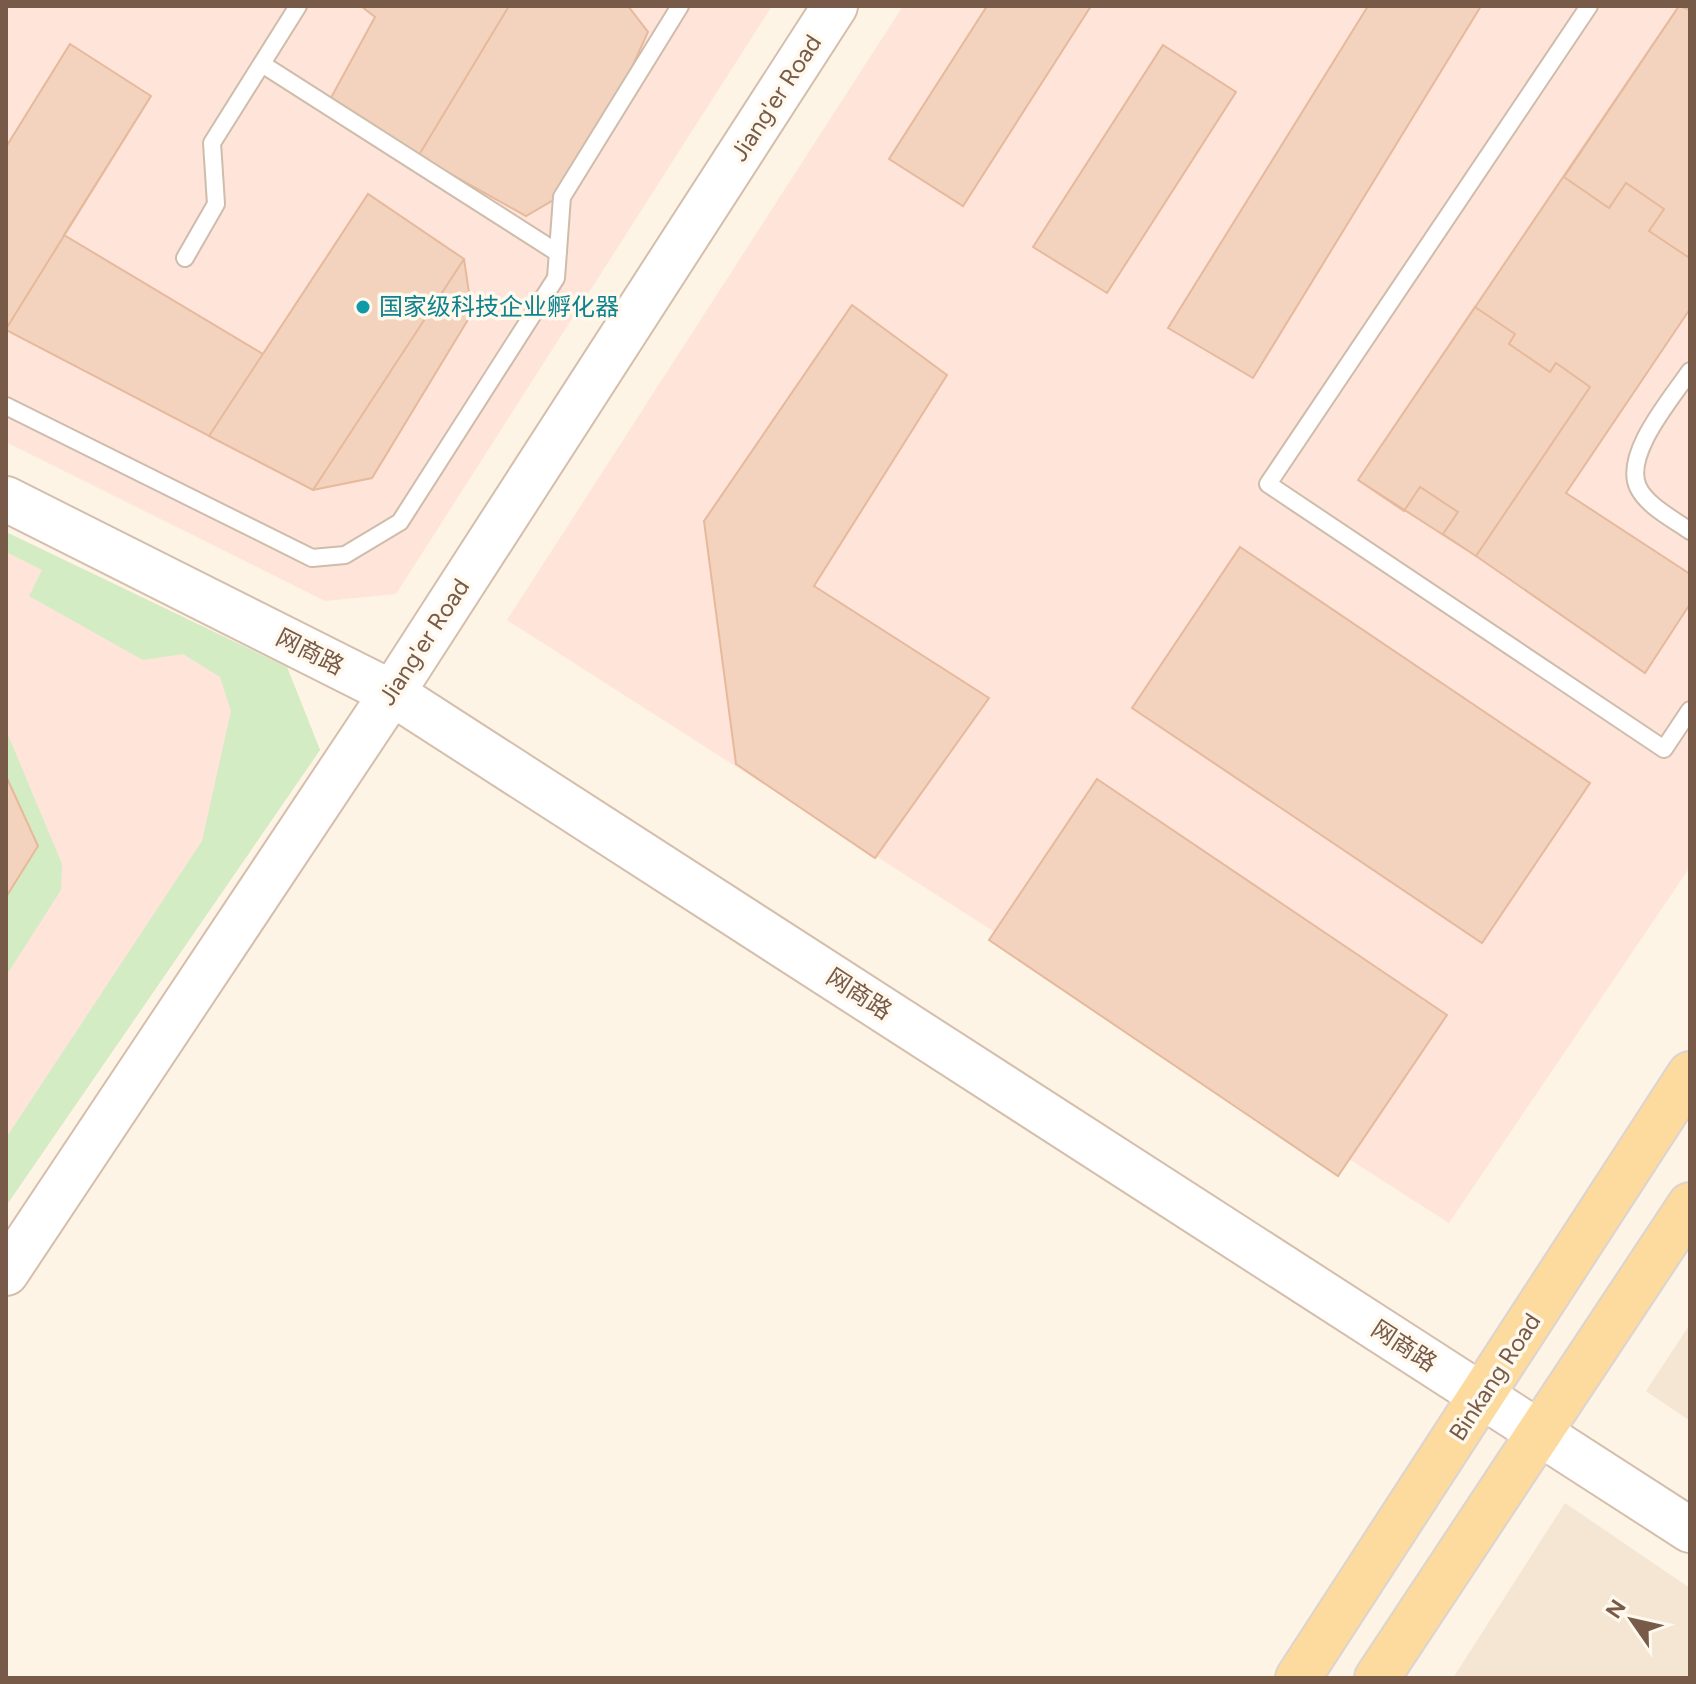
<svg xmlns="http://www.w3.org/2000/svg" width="1696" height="1684" font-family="Figtree,'Noto Sans SC',sans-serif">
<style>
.residential{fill:#f5e6d4}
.commercial{fill:#fee4d9}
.green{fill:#d4ecc4}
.building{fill:#f3d3bd;stroke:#e7b99c;stroke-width:2}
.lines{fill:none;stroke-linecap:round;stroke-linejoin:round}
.lane-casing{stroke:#cfbcab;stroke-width:20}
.secondary-casing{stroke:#d5beab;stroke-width:48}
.primary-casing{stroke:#dcd4d0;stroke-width:48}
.lane{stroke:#fff;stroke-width:16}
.secondary{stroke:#fff;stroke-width:44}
.primary{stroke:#fdda9d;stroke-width:44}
.culture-dot{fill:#0f9aa8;stroke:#fff8ed;stroke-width:3}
.labels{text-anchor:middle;stroke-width:7;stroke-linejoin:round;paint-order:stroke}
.street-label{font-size:24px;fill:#785a49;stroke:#fff8ed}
.culture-label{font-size:24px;fill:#0d838f;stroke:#fff8ed;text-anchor:start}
</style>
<rect width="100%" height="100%" fill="#fdf4e6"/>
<path class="residential" d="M 1690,1324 L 1690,1421 L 1646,1391 Z
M 1565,1503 L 1690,1588 L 1690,1678 L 1453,1678 Z"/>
<path class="commercial" d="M 6,6 L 772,6 L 396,594 L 325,601 L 6,442 Z
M 903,6 L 1690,6 L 1690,867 L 1449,1223 L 507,620 Z
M 6,532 L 287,667 L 320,750 L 6,1206 Z"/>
<path class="green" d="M 6,532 L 287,667 L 320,750 L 6,1206 L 6,1138 L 202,841 L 231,711 L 220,677 L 183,654 L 143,660 L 29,596 L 42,570 L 6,552 Z
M 6,730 L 62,864 L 61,890 L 6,976 L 6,897 L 38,846 L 6,776 Z"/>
<path class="building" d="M 361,6 L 628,6 L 648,32 L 622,89 L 567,192 L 526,216 L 327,105 L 375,17 Z
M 361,6 L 509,6 L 419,155 L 327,105 L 375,17 Z
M 987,6 L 1091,6 L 963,206 L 889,159 Z
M 1368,6 L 1481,6 L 1253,378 L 1168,328 Z
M 1679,6 L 1690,10 L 1690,309 L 1566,493 L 1690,574 L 1690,604 L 1645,673 L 1476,556 L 1358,480 Z
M 1679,6 L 1690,10 L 1690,253 L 1688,257 L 1649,231 L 1664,209 L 1626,183 L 1609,208 L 1564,177 Z
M 70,44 L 151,96 L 64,235 L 263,354 L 368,194 L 464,259 L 472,313 L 372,478 L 313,490 L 6,330 L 6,147 Z
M 70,44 L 151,96 L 6,329 L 6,147 Z
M 1163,45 L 1236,92 L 1107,293 L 1033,247 Z
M 368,194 L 464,259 L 313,490 L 209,436 Z
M 852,305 L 947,375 L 814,586 L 989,698 L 875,858 L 736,764 L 704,521 Z
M 1475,307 L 1515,334 L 1509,344 L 1550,372 L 1556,363 L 1590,387 L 1476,556 L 1443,534 L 1458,512 L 1420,487 L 1404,511 L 1358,480 Z
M 1240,547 L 1590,783 L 1482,943 L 1132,708 Z
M 6,776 L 38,846 L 6,897 Z
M 1097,779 L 1447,1015 L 1338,1176 L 989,940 Z"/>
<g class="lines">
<defs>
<path id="lane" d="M 1589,6 L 1268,484 L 1664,749 L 1690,710
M 262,64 L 558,253
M 185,258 L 216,204 L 212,143 L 298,6
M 1690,371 C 1672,398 1623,454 1638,487 C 1647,506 1673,519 1690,531
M 6,406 L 312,558 L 345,555 L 400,522 L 556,278 L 562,197 L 680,6"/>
<path id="secondary" d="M 6,499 L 392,693 L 1690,1530
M 6,1273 L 392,693 L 835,6"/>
<path id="primary" d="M 1298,1678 L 1690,1074
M 1377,1678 L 1690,1205"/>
</defs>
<use href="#lane" class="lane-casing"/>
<use href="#secondary" class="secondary-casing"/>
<use href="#primary" class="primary-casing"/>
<use href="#lane" class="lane"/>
<use href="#secondary" class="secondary"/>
<use href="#primary" class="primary"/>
</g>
<circle class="culture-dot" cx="363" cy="307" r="8"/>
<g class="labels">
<g class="street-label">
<text transform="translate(776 98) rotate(-57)" y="8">Jiang'er Road</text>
<text transform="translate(424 642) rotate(-57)" y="8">Jiang'er Road</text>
<text transform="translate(310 652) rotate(27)" y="8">网商路</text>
<text transform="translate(859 994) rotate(33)" y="8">网商路</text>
<text transform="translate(1404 1346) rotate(33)" y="8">网商路</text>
<text transform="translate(1495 1377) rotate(-57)" y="8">Binkang Road</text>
</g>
<g class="culture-label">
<text x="379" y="315">国家级科技企业孵化器</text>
</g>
</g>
<rect width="1696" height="1684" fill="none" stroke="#785a49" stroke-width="16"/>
<g transform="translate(1632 1620) rotate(304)" stroke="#fff8ed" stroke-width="6" paint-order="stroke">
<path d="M0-6L14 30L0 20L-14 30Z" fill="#785a49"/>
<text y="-12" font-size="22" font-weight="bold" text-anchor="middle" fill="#785a49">N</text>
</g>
</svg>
